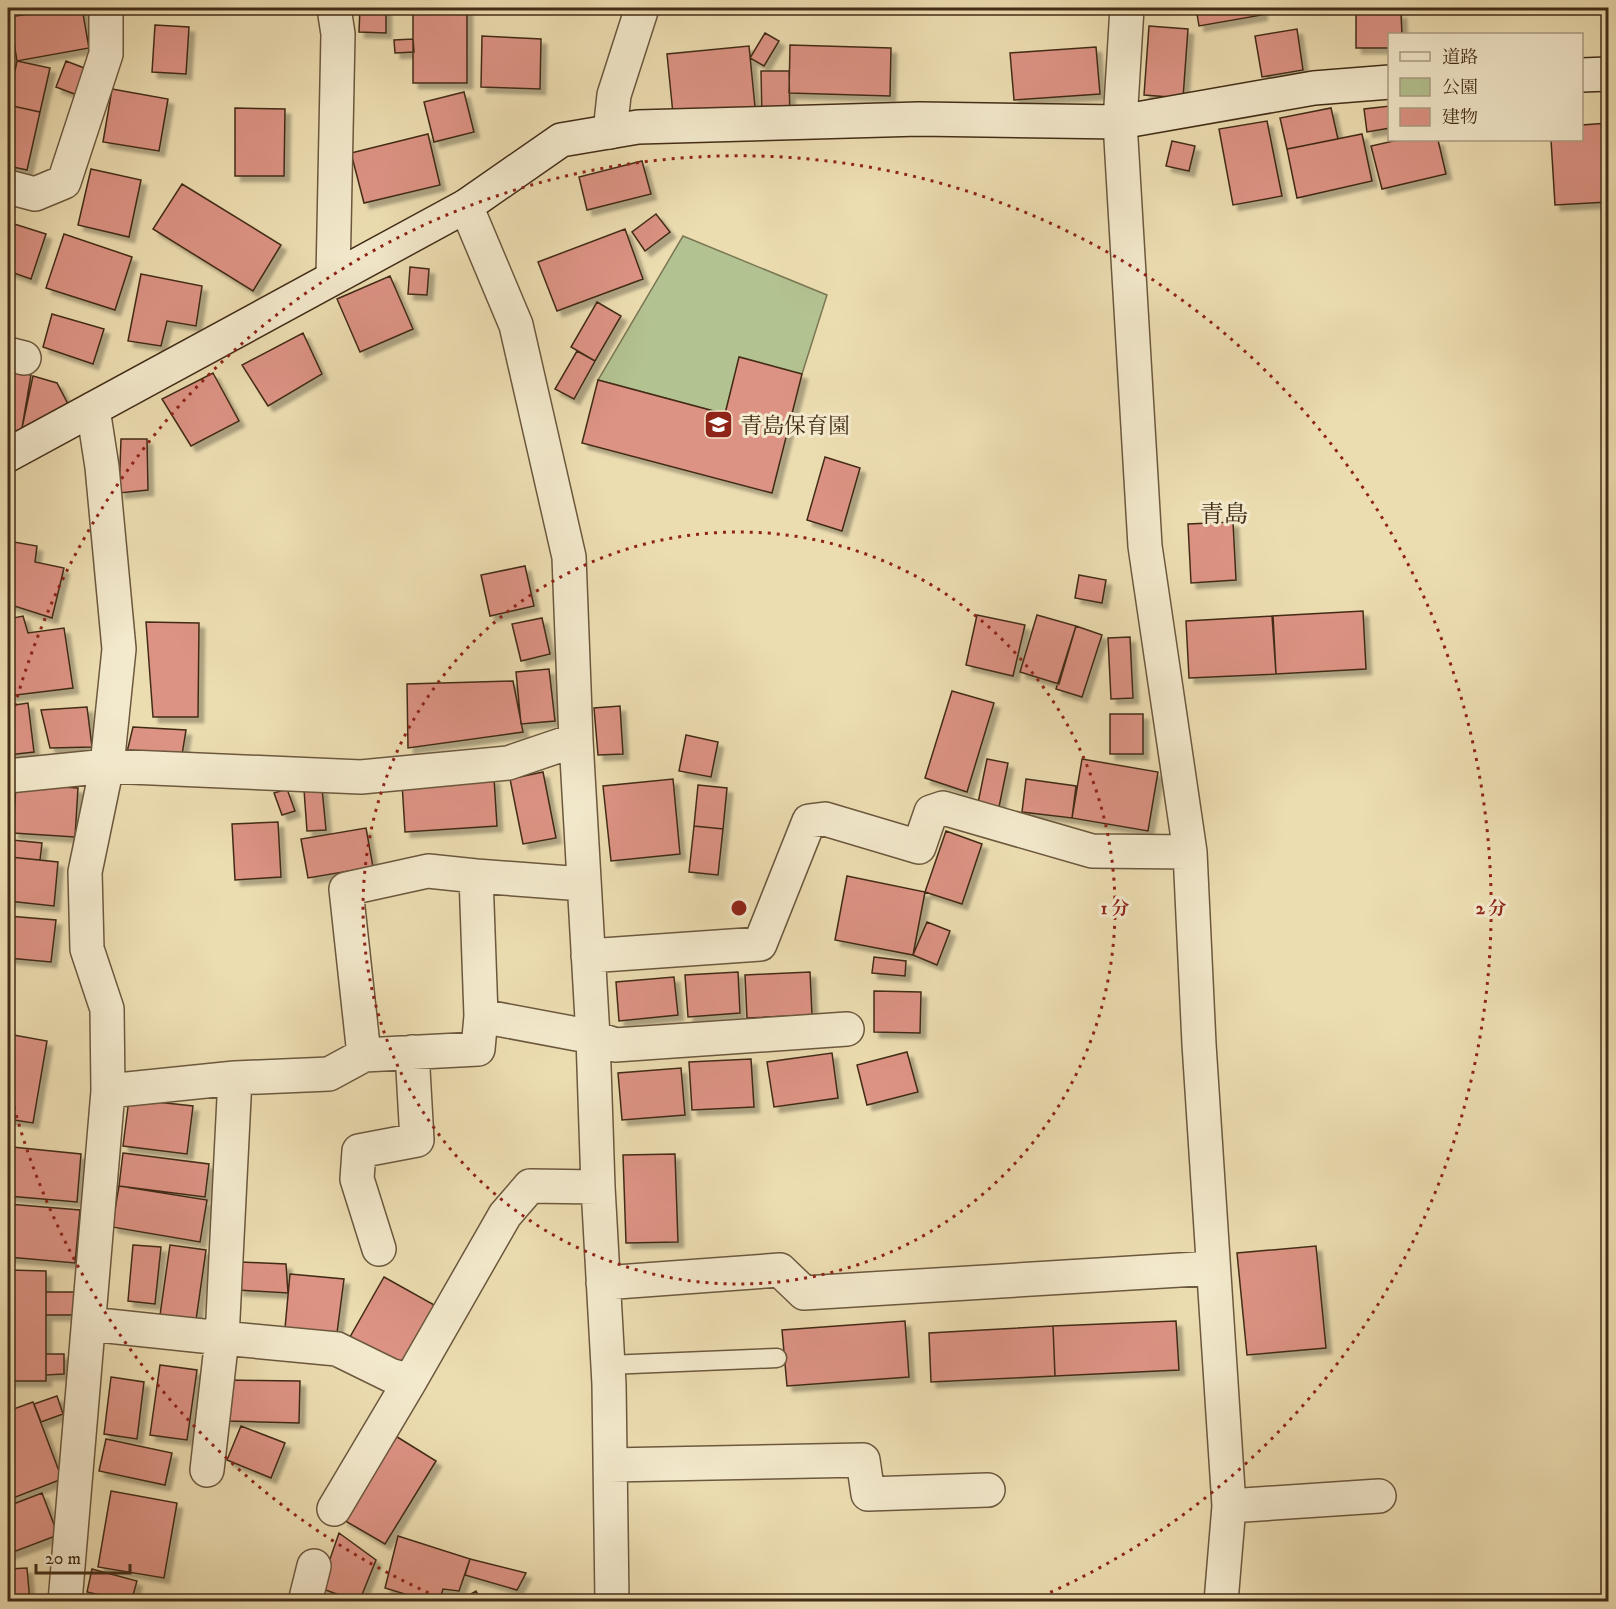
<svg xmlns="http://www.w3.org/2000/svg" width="1616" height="1609" font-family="'IM FELL DW Pica','Noto Serif JP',serif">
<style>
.green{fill:#b2c290;stroke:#7a7754;stroke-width:1.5}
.building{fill:#dd9384;stroke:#422c17;stroke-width:1.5;filter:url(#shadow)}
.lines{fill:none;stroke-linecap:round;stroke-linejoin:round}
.lane-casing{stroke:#6c583e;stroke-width:21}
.street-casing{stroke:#6c583e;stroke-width:36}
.secondary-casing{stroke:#422c17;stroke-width:36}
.lane{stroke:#f3e9cc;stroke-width:18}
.street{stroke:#f3e9cc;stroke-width:33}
.secondary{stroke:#f3e9cc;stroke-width:33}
.ring{fill:none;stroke:#8f2418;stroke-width:3;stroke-dasharray:3 6}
.labels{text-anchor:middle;stroke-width:6;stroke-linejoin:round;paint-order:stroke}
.poi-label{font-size:22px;fill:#422c17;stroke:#f3e9cc;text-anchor:start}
.neighbourhood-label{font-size:24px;fill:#422c17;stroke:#f3e9cc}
.centre{fill:#8f2418;stroke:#f3e9cc;stroke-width:3}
.ring-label{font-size:18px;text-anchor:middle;font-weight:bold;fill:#8f2418;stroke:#f3e9cc;stroke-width:6;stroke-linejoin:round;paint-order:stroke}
</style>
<defs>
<filter id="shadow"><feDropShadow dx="5.5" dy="5.5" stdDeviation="1.5" flood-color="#0004"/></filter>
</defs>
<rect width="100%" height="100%" fill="#ecddb1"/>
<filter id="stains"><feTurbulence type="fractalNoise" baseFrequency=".00333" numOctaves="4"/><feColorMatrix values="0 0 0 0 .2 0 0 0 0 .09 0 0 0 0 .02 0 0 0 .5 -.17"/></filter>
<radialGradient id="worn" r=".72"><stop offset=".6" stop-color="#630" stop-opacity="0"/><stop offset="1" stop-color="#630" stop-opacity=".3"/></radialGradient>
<path class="green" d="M 683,236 L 827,295 L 802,374 L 740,357 L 725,414 L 598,380 Z"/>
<path class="building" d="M 63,8 L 82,8 L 89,48 L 17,61 L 10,17 Z
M 360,8 L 386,8 L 386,33 L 359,32 Z
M 413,8 L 467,8 L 467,83 L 413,83 Z
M 1196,8 L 1261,8 L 1262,15 L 1199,26 Z
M 1355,8 L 1395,8 L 1395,13 L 1356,13 Z
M 1356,13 L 1401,13 L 1402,34 L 1390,34 L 1390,48 L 1356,48 Z
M 155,25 L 189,27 L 186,74 L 152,72 Z
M 1149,26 L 1188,29 L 1183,98 L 1144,95 Z
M 1297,29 L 1303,70 L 1262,77 L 1255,36 Z
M 765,33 L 779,41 L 764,66 L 750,58 Z
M 482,36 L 541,39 L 540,89 L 481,87 Z
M 413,39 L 414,52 L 395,53 L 394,40 Z
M 790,45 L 891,48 L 890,96 L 789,93 Z
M 749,46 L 756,117 L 674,124 L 667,54 Z
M 1096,47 L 1100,94 L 1014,100 L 1010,53 Z
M 17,61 L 50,68 L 40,112 L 8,105 Z
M 66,61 L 87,69 L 77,95 L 56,87 Z
M 761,71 L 789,71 L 790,121 L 762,120 Z
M 112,89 L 168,99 L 159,151 L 103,142 Z
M 464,92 L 474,132 L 434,142 L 424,102 Z
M 8,105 L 40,112 L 27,170 L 8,166 Z
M 1390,106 L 1390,128 L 1367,132 L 1364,109 Z
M 235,108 L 285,109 L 284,176 L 235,176 Z
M 1331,108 L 1338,139 L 1287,149 L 1280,118 Z
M 1267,121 L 1282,196 L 1233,205 L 1219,129 Z
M 1608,123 L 1608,202 L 1555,205 L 1551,140 L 1582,140 L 1582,125 Z
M 428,134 L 440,185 L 364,203 L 351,153 Z
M 1362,134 L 1372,181 L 1297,198 L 1287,149 Z
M 1398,140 L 1438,140 L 1446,174 L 1382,189 L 1371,146 Z
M 1172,141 L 1195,146 L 1189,171 L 1166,166 Z
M 642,161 L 651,194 L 587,210 L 579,177 Z
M 91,169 L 141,180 L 129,237 L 78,225 Z
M 182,184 L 281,245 L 253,291 L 153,229 Z
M 656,214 L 670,232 L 645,251 L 632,232 Z
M 8,222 L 46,234 L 31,279 L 8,271 Z
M 625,229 L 643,279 L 557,311 L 538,262 Z
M 64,234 L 132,257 L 115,310 L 46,288 Z
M 410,267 L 429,269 L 427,295 L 408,294 Z
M 141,274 L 202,286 L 196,326 L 167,321 L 161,346 L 128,341 Z
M 390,276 L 413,329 L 360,352 L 337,299 Z
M 597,302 L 621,316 L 595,361 L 571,347 Z
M 52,314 L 104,329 L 93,364 L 43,347 Z
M 303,333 L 322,374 L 268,406 L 242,365 Z
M 577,351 L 595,361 L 574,399 L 555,389 Z
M 739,357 L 802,374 L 772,493 L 582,443 L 598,380 L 725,414 Z
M 8,369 L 31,375 L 22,428 L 16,435 L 8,433 Z
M 213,373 L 239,421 L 191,446 L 162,399 Z
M 33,376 L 57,383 L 69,406 L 22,428 Z
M 121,439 L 147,439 L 148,490 L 119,493 Z
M 825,457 L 860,468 L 842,531 L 807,520 Z
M 1233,522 L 1236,580 L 1191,583 L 1188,524 Z
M 8,541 L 37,546 L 35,562 L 64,568 L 52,618 L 8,604 Z
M 525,566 L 534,606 L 490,616 L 481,575 Z
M 1079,575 L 1106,580 L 1102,603 L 1075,598 Z
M 1363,611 L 1366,669 L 1276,674 L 1272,616 Z
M 977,615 L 1025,625 L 1013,676 L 966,665 Z
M 1037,615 L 1076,626 L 1059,684 L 1020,672 Z
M 23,616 L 28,633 L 64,628 L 73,688 L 8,696 L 8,619 Z
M 1273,616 L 1276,674 L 1189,678 L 1186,621 Z
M 542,618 L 550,654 L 521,661 L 512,624 Z
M 146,622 L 199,623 L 198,717 L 153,717 Z
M 1076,626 L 1102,635 L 1082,697 L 1056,689 Z
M 1130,637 L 1133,698 L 1111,699 L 1108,638 Z
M 549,669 L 555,721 L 521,724 L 516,672 Z
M 513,681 L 523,732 L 408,748 L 407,684 Z
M 952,691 L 994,703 L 967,792 L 925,778 Z
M 28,703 L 34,752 L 8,755 L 8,706 Z
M 620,706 L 623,754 L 598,755 L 594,708 Z
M 87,707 L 92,747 L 50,748 L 41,710 Z
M 1110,714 L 1143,714 L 1143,754 L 1110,754 Z
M 133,727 L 186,730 L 181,761 L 126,756 Z
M 686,735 L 718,742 L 711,777 L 679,771 Z
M 987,759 L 1008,763 L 999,807 L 978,803 Z
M 1082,759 L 1158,772 L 1148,831 L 1072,818 Z
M 543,772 L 556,838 L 523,844 L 510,779 Z
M 494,778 L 497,826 L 405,832 L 402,783 Z
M 673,779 L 680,854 L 611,861 L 603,786 Z
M 1026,779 L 1076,786 L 1072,818 L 1022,812 Z
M 16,784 L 78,788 L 75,837 L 13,833 Z
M 698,785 L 727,788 L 723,829 L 694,826 Z
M 322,788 L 326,830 L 307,831 L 304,790 Z
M 287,789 L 295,811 L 282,815 L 274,793 Z
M 278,822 L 281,877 L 235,880 L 232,824 Z
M 694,826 L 723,829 L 718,875 L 689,872 Z
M 366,828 L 373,867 L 308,878 L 301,839 Z
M 946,831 L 982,844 L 962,904 L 925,892 Z
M 12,840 L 42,843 L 40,860 L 10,857 Z
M 10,857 L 58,862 L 54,906 L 8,901 Z
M 847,876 L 925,892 L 913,955 L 835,940 Z
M 8,916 L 56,920 L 51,962 L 8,958 Z
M 927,922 L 950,931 L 937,965 L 913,955 Z
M 874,957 L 906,961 L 905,976 L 872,973 Z
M 738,972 L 740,1013 L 688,1017 L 685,975 Z
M 810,972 L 812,1015 L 747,1018 L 745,975 Z
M 674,977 L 678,1015 L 619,1021 L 616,982 Z
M 874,991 L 921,992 L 920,1033 L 874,1032 Z
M 8,1034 L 47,1041 L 33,1123 L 8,1119 Z
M 907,1052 L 918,1092 L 867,1105 L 857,1065 Z
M 832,1053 L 838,1098 L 774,1107 L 767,1062 Z
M 751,1059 L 754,1107 L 692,1110 L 689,1062 Z
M 681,1068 L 685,1115 L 622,1120 L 618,1073 Z
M 129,1099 L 193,1106 L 187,1154 L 123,1146 Z
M 12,1147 L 81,1154 L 77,1202 L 8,1196 Z
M 123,1153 L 209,1164 L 205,1197 L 119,1186 Z
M 675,1154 L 678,1242 L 626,1243 L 623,1155 Z
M 119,1186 L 207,1200 L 200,1242 L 112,1227 Z
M 8,1204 L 80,1210 L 75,1263 L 8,1257 Z
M 133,1245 L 161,1247 L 155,1304 L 128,1301 Z
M 170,1245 L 206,1250 L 196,1320 L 160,1315 Z
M 1316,1246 L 1326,1348 L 1247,1355 L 1237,1253 Z
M 241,1262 L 286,1264 L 288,1293 L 238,1290 Z
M 8,1270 L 46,1271 L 46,1381 L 8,1381 Z
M 290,1274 L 344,1279 L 337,1333 L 285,1328 Z
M 384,1277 L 436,1306 L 402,1366 L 350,1337 Z
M 46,1292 L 76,1292 L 76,1315 L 46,1315 Z
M 905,1321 L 909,1377 L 787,1386 L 782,1330 Z
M 1176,1321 L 1179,1370 L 1055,1376 L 1053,1326 Z
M 1053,1326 L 1055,1376 L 931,1382 L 929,1333 Z
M 46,1354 L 64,1354 L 64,1374 L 46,1375 Z
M 160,1365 L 197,1370 L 187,1440 L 150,1435 Z
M 111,1377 L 144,1382 L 137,1439 L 104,1434 Z
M 226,1380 L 300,1381 L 299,1423 L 225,1421 Z
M 57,1396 L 63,1414 L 41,1422 L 34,1404 Z
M 33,1402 L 62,1479 L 8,1500 L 8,1411 Z
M 241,1426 L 285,1443 L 271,1478 L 227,1460 Z
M 394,1435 L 436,1461 L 385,1544 L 342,1519 Z
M 106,1439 L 172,1453 L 165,1485 L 99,1471 Z
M 111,1491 L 177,1503 L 164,1578 L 98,1567 Z
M 42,1493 L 58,1535 L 8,1554 L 8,1506 Z
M 339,1533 L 376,1560 L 359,1602 L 320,1588 Z
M 398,1536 L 470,1559 L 459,1591 L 443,1589 L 439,1602 L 431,1602 L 385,1588 Z
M 470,1559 L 526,1573 L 517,1590 L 465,1575 Z
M 27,1568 L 30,1602 L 8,1602 L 8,1569 Z
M 92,1569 L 137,1581 L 131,1602 L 87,1592 Z
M 476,1591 L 482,1602 L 457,1602 Z"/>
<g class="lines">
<defs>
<path id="lane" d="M 608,1365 L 777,1358"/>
<path id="street" d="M 1127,8 L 1120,122 L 1145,546 L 1190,852 L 1199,1044 L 1229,1506 L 1221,1602
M 610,132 L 614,95 L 642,8
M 8,187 L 35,194 L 64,182 L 106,54 L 106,8
M 466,206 L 516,325 L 569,557 L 576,740 L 593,1037 L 598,1187 L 609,1384 L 612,1602
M 333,277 L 338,34 L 334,8
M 8,354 L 24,358
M 8,776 L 107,766 L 361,777 L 508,763 L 576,740
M 583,884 L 476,876 L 481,1016 L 593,1037 L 615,1045 L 847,1029
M 588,956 L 760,944 L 809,821 L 825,819 L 919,847 L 931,812 L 943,808 L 1092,851 L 1190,852
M 364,1055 L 346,889 L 428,871 L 476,876
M 108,1091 L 235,1078 L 329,1074 L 364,1055 L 478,1049 L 481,1016
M 379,1249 L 357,1179 L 359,1151 L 417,1140 L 412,1052
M 603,1283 L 780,1270 L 804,1293 L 1213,1268
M 89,1324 L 222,1338 L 235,1078
M 610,1465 L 863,1460 L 868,1494 L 988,1490
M 207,1470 L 222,1338 L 337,1349 L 390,1375 L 410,1381 L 505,1215 L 530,1186 L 598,1187
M 1229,1506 L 1379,1496
M 334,1509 L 410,1381
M 65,1602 L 108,1091 L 107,1009 L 87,949 L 85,872 L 107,766 L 119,649 L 102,467 L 93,409
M 305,1602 L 314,1566"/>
<path id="secondary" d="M 1582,75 L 1608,74
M 8,455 L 466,206 L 561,140 L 638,127 L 919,119 L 1120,122 L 1314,88 L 1390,82"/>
</defs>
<use href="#lane" class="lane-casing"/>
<use href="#street" class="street-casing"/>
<use href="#secondary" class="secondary-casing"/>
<use href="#lane" class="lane"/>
<use href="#street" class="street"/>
<use href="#secondary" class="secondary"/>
</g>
<g class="ring">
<circle cx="739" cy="908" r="376"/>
<path d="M445 1600A752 752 0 0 1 8 1084M8 732A752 752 0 1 1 1033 1600"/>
</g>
<defs>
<symbol id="school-square" viewBox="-11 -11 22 22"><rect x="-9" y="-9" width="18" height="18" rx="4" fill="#8f2418" stroke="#f3e9cc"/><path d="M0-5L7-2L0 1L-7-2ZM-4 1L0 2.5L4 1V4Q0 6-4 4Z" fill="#fff"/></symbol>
</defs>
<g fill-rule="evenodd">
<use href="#school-square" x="702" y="408" width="33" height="33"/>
</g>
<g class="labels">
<g class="poi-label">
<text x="740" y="433">青島保育園</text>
</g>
<g class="neighbourhood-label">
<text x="1224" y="522">青島</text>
</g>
</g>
<circle cx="739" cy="908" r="9" class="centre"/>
<g class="ring-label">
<text x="1115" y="914">1 分</text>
<text x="1491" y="914">2 分</text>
</g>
<rect width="1616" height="1609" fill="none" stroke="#ecddb1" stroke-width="30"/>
<rect x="9" y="9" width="1598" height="1591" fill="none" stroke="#422c17" stroke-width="3"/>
<rect x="15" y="15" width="1586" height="1579" fill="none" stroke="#422c17" stroke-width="1.5"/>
<rect x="1388" y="33" width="195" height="108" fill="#f3e9cc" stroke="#ac9d84" stroke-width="1.5"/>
<rect x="1400" y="52" width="30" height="9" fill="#f3e9cc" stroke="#ac9d84" stroke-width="1.5"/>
<text x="1442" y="63" font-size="18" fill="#422c17">道路</text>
<rect x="1400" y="78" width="30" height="18" fill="#b2c290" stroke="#ac9d84" stroke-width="1.5"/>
<text x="1442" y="93" font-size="18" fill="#422c17">公園</text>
<rect x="1400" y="108" width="30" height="18" fill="#dd9384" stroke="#ac9d84" stroke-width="1.5"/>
<text x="1442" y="123" font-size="18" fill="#422c17">建物</text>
<path d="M36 1564v9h94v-9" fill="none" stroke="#422c17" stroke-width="3"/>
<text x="45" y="1564" font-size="18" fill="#422c17" stroke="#f3e9cc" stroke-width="4.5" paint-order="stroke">20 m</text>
<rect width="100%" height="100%" filter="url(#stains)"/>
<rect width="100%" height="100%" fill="url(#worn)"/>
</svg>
